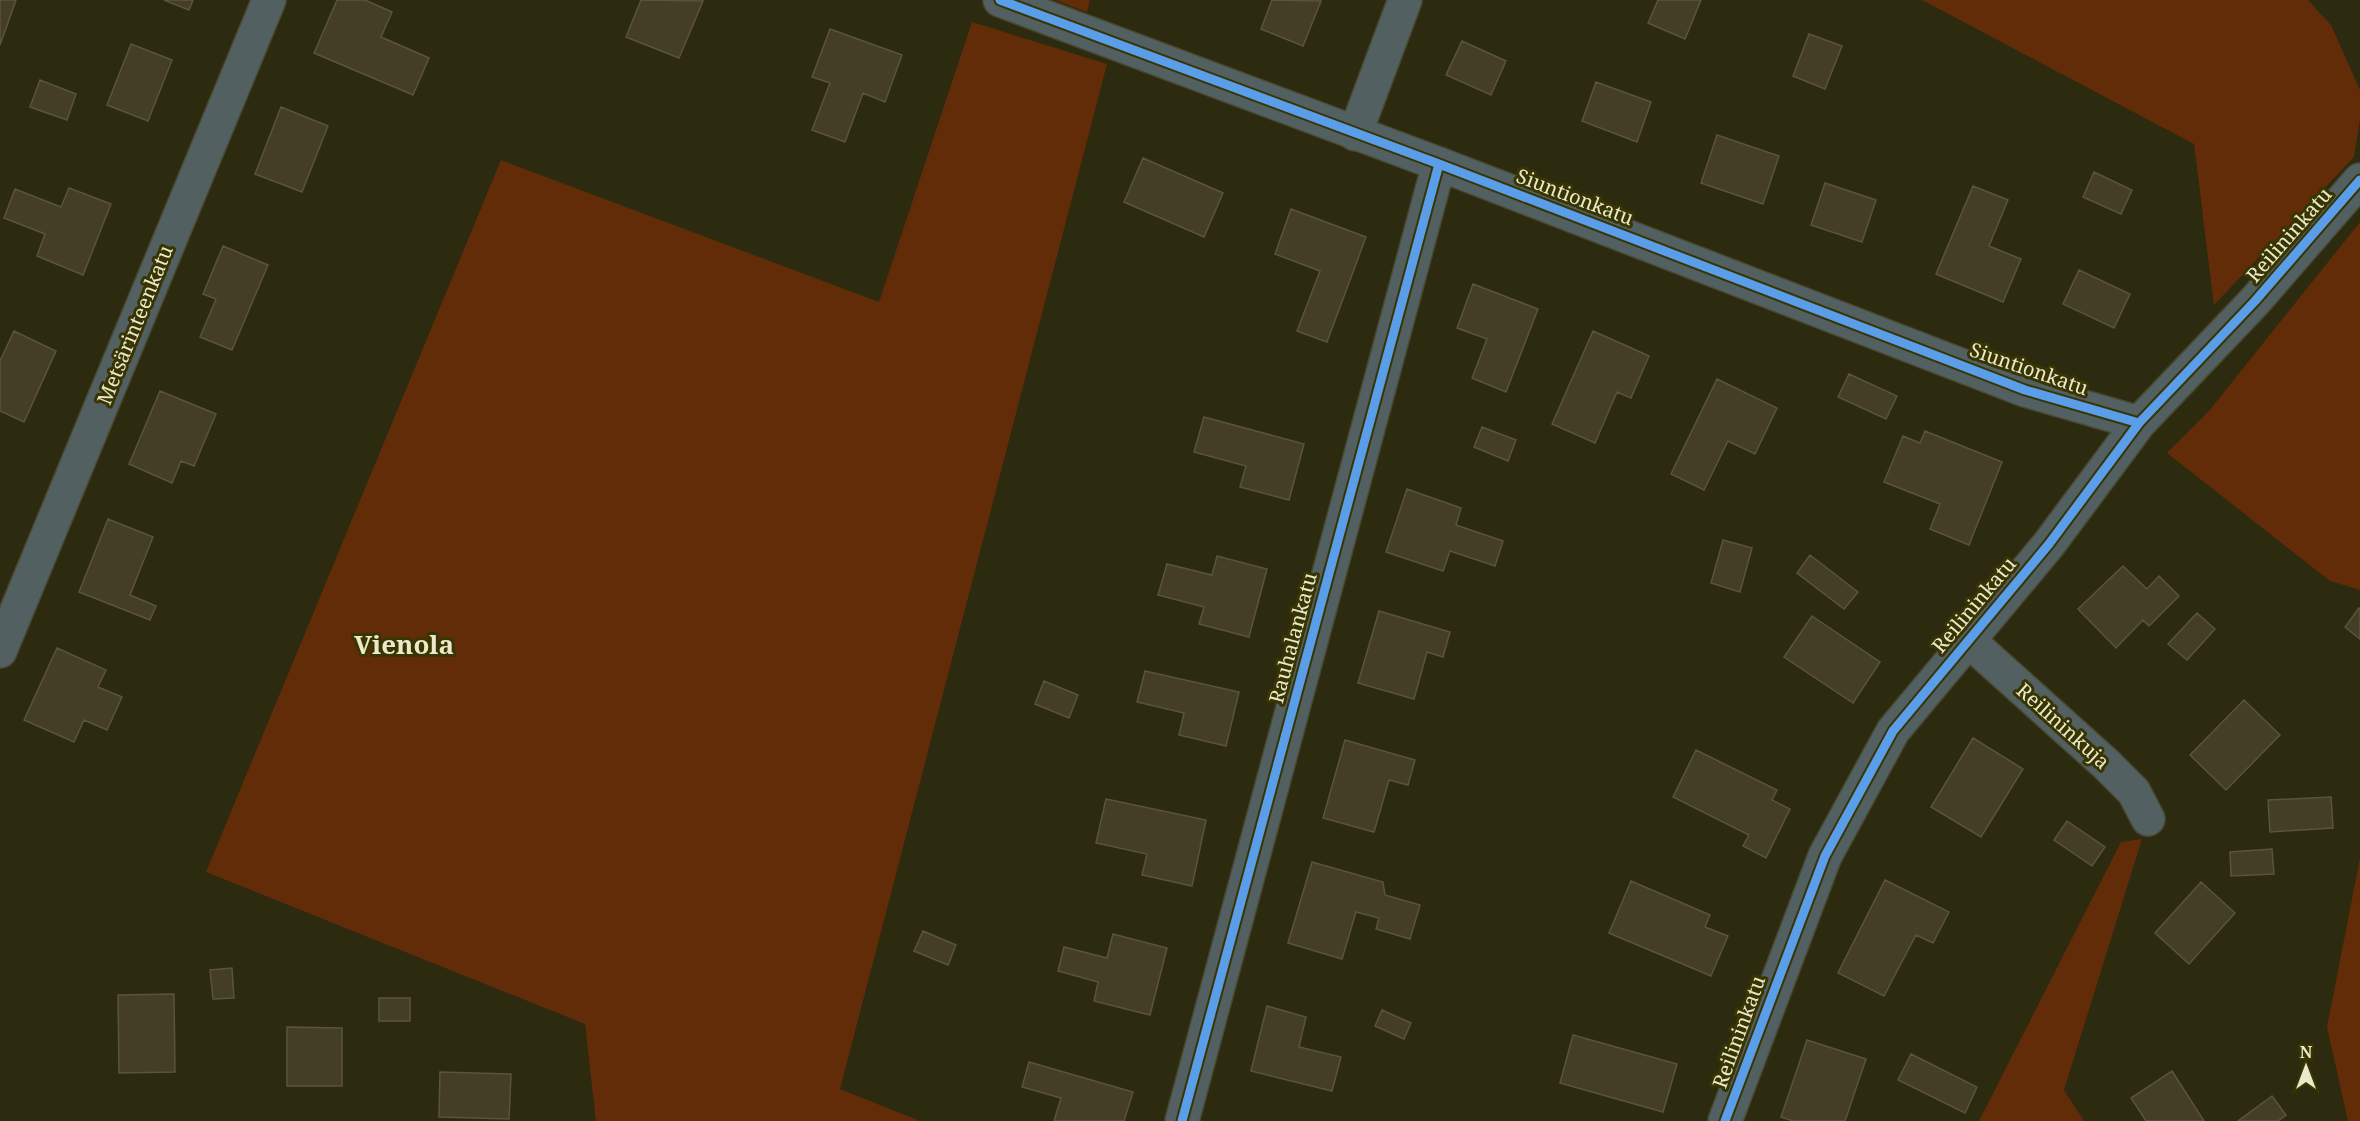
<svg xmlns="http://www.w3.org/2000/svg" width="2360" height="1121" font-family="'Noto Serif',serif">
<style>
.green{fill:#632c08}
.building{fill:#443e26;stroke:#5a543d;stroke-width:1.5}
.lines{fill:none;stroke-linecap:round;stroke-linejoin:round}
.minor-casing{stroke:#48472f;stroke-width:36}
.minor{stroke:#526062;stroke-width:33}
.cycleway-casing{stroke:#383503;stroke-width:13}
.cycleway{stroke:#5a9eea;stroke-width:9}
.labels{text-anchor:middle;stroke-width:6;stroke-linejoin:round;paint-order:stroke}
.street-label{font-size:20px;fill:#eae9ca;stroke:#383503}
.district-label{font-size:26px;font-weight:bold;fill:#eae9ca;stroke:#383503}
</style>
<rect width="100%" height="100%" fill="#2c2a0f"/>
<path class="green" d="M 1055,0 L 1090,0 L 1087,12 Z
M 1922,0 L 2308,0 L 2331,25 L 2360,90 L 2360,119 L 2354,157 L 2214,305 L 2194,144 Z
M 972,22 L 1107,64 L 840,1089 L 920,1121 L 596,1121 L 585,1024 L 206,872 L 501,160 L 879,302 Z
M 2360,222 L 2360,590 L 2330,581 L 2167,453 L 2209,411 Z
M 2142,839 L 2064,1090 L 2084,1121 L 1979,1121 L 2121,842 Z
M 2360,858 L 2360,1121 L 2348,1121 L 2327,1027 Z"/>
<path class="building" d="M 0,0 L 16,0 L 0,45 Z
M 164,0 L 193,0 L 189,10 Z
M 337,0 L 365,0 L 392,12 L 381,37 L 429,58 L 413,95 L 314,53 Z
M 641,0 L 703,1 L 679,58 L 626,37 Z
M 1272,0 L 1321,1 L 1303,46 L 1261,29 Z
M 1658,0 L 1701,0 L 1685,39 L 1648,23 Z
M 830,29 L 902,55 L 885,102 L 863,93 L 845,142 L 812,130 L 830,83 L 812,77 Z
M 1809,34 L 1842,46 L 1825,89 L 1793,76 Z
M 1462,41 L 1506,61 L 1491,95 L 1446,75 Z
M 131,44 L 172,60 L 148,121 L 107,105 Z
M 40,80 L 76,94 L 67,120 L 30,107 Z
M 1596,82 L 1651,102 L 1637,142 L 1582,121 Z
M 281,107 L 328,126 L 302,192 L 255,174 Z
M 1717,135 L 1779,156 L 1763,204 L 1701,183 Z
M 1143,158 L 1223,193 L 1204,237 L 1124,202 Z
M 2094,172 L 2132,190 L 2121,214 L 2083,197 Z
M 1825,183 L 1876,200 L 1862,242 L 1811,225 Z
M 1973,186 L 2008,200 L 1989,246 L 2021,259 L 2003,302 L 1936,274 Z
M 69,188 L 111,204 L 83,275 L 37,256 L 45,234 L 4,218 L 15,189 L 61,207 Z
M 1291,209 L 1366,237 L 1327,342 L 1297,331 L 1320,271 L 1275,254 Z
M 223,246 L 268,265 L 232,350 L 200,337 L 216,299 L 203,294 Z
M 2079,270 L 2130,294 L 2114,328 L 2063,304 Z
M 1473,284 L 1538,309 L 1506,392 L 1472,378 L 1487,339 L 1457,328 Z
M 14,331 L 56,351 L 24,422 L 0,411 L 0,361 Z
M 1593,331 L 1649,356 L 1631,398 L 1617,392 L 1595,443 L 1552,424 Z
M 1849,374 L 1897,396 L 1886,419 L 1838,397 Z
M 1717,379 L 1777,408 L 1755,454 L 1728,441 L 1704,490 L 1671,474 Z
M 160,391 L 216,414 L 194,466 L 181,461 L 172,483 L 129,464 Z
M 1204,417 L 1304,444 L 1289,500 L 1240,487 L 1246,466 L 1194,452 Z
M 1482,427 L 1516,440 L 1508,461 L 1474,447 Z
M 1925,431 L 2002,462 L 1969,545 L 1930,529 L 1940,504 L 1884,482 L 1903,436 L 1920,443 Z
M 1407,489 L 1461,508 L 1456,525 L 1503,541 L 1495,566 L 1450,551 L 1443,571 L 1386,552 Z
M 108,519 L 153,537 L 130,595 L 156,606 L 150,620 L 79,592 Z
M 1723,540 L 1752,548 L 1740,592 L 1711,583 Z
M 1810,555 L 1858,592 L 1844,609 L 1797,573 Z
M 1217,556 L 1267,569 L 1249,637 L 1199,624 L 1204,607 L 1158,595 L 1167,564 L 1212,575 Z
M 2123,566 L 2147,589 L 2159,576 L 2179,596 L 2149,626 L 2143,620 L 2116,648 L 2078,609 Z
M 2359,608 L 2360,609 L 2360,639 L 2345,627 Z
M 1379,611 L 1450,632 L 1443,657 L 1427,652 L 1414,699 L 1358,683 Z
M 2197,613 L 2215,629 L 2187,660 L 2168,644 Z
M 1812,616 L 1880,662 L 1853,703 L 1784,657 Z
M 57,648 L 106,670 L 98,687 L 122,697 L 107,730 L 84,720 L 74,742 L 24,720 Z
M 1145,671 L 1239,692 L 1226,746 L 1179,735 L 1184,713 L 1137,702 Z
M 1044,681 L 1078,695 L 1069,718 L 1035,704 Z
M 2244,700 L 2280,735 L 2226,790 L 2190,755 Z
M 1973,738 L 2023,769 L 1981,837 L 1931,807 Z
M 1345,740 L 1415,760 L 1408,785 L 1389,780 L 1374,832 L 1323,818 Z
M 1696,750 L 1777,790 L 1772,800 L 1790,809 L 1766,858 L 1743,846 L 1749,835 L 1673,797 Z
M 2331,797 L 2333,828 L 2270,832 L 2268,800 Z
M 1106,799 L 1206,820 L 1192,886 L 1142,875 L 1147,854 L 1096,843 Z
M 2067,821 L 2105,847 L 2092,866 L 2054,840 Z
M 2272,849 L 2274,874 L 2231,876 L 2230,852 Z
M 1312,862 L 1383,882 L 1385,895 L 1420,905 L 1410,939 L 1376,929 L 1379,918 L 1356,912 L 1342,959 L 1288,943 Z
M 1885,880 L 1949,912 L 1933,943 L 1916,935 L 1884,996 L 1838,973 Z
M 1631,881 L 1710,915 L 1705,927 L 1728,936 L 1711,976 L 1609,933 Z
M 2201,882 L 2235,913 L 2189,964 L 2155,933 Z
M 923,931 L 956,945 L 948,965 L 914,951 Z
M 1113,934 L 1167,948 L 1150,1015 L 1094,1001 L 1098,982 L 1058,971 L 1064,947 L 1107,958 Z
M 232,968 L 234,998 L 213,999 L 210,970 Z
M 174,994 L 175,1072 L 119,1073 L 118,995 Z
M 379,998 L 410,998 L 410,1021 L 379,1021 Z
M 1267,1006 L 1306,1017 L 1299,1047 L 1341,1057 L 1332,1091 L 1251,1071 Z
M 1382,1010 L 1411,1023 L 1404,1039 L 1375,1026 Z
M 287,1027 L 342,1028 L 342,1086 L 287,1086 Z
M 1573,1035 L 1677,1064 L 1663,1112 L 1560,1083 Z
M 1807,1040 L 1866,1059 L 1845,1121 L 1793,1121 L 1781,1117 Z
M 1911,1054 L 1977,1087 L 1965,1113 L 1898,1080 Z
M 1029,1062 L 1133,1092 L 1124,1121 L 1054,1121 L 1061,1098 L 1022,1087 Z
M 2172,1071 L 2204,1121 L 2146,1121 L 2131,1098 Z
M 440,1072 L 511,1074 L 509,1119 L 439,1117 Z
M 2272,1096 L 2286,1115 L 2278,1121 L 2238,1121 Z"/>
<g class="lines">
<defs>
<path id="minor" d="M 1000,0 L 1439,164 L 2025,390 L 2139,423
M 1355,134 L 1405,0
M 1968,640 L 2106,764 L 2134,792 L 2148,819
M 0,651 L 269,0
M 1182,1121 L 1439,164
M 1725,1121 L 1825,856 L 1893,731 L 2049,544 L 2139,423 L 2255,301 L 2360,180"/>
</defs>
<use href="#minor" class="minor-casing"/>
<use href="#minor" class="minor"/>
<defs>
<path id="cycleway" d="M 1000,0 L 1439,164 L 2025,390 L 2139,423
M 1182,1121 L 1439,164
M 1725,1121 L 1825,856 L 1893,731 L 2049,544 L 2139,423 L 2255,301 L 2360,180"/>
</defs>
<use href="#cycleway" class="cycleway-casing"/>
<use href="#cycleway" class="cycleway"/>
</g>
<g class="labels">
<g class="street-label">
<text transform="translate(1575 197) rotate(21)" y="7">Siuntionkatu</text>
<text transform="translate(2289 235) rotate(-49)" y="7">Reilininkatu</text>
<text transform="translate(135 325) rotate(-68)" y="7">Metsärinteenkatu</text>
<text transform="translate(2029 369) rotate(19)" y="7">Siuntionkatu</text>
<text transform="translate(1974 605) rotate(-50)" y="7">Reilininkatu</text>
<text transform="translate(1293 638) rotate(-75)" y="7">Rauhalankatu</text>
<text transform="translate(2063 726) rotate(42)" y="7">Reilininkuja</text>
<text transform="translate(1739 1032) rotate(-70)" y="7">Reilininkatu</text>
</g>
<g class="district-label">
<text x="404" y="654">Vienola</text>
</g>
</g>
<g transform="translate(2306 1067)" stroke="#383503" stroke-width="4.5" paint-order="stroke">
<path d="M0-4.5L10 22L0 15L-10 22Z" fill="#eae9ca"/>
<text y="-9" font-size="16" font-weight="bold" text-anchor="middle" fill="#eae9ca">N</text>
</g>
</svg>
